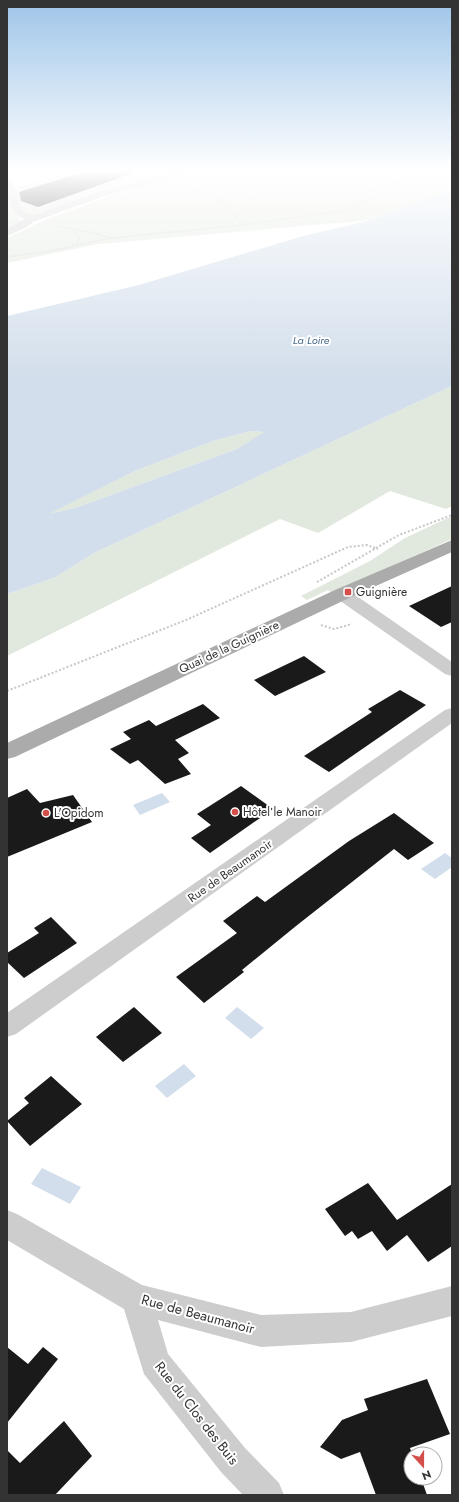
<svg xmlns="http://www.w3.org/2000/svg" width="459" height="1502" font-family="Jost,sans-serif">
<style>
.green{fill:#e1e8dd}
.water{fill:#d2deeb;fill-rule:evenodd}
.building{fill:#1a1a1a}
.lines{fill:none;stroke-linecap:round;stroke-linejoin:round}
.path-far1{stroke:#c7c7c7;stroke-width:1.5;stroke-dasharray:1 1;stroke-linecap:butt}
.path{stroke:#c7c7c7;stroke-width:2;stroke-dasharray:2 2;stroke-linecap:butt}
.minor{fill:#cdcdcd;fill-rule:evenodd}
.primary{fill:#ababab;fill-rule:evenodd}
.poi-dot{fill:#d44f4a;stroke:#fff;stroke-width:1.5}
.labels{text-anchor:middle;stroke-width:4;stroke-linejoin:round;paint-order:stroke}
.far-water-label{font-size:11px;font-style:italic;fill:#486b8d;stroke:#fff}
.poi-label{font-size:12px;fill:#333;stroke:#fff;text-anchor:start}
.street-label{font-size:12px;fill:#333;stroke:#fff}
.near-street-label{font-size:14px;fill:#333;stroke:#fff}
</style>
<rect width="100%" height="100%" fill="#fff"/>
<path class="green" d="M 56,170 L 185,170 L 129,184 L 44,214 L 29,216 L 21,210 L 16,191 L 18,187 L 60,175 L 61,171 Z
M 204,170 L 452,170 L 452,189 L 372,220 L 99,244 L 7,263 L 7,238 L 47,219 L 132,188 Z
M 7,196 L 13,211 L 20,218 L 19,223 L 7,231 Z
M 452,386 L 452,506 L 446,509 L 390,491 L 318,533 L 280,519 L 7,656 L 7,594 L 54,578 L 94,553 Z
M 251,431 L 265,432 L 237,449 L 78,507 L 46,515 L 135,471 L 213,441 Z
M 452,516 L 452,539 L 332,593 L 328,590 L 307,600 L 301,596 L 370,561 L 405,538 Z"/>
<path class="water" d="M 452,189 L 452,386 L 94,553 L 54,578 L 7,594 L 7,316 L 139,285 L 303,236 L 372,220 ZM 251,431 L 264,432 L 237,449 L 78,507 L 49,514 L 135,471 L 213,441 Z
M 162,793 L 170,802 L 140,815 L 133,805 Z
M 445,853 L 452,858 L 452,867 L 435,879 L 421,869 Z
M 237,1007 L 264,1028 L 251,1039 L 225,1018 Z
M 184,1064 L 196,1076 L 167,1098 L 155,1086 Z
M 42,1168 L 81,1187 L 70,1204 L 31,1184 Z"/>
<path class="building" d="M 89,170 L 131,170 L 133,173 L 38,207 L 21,201 L 19,192 Z
M 452,586 L 452,622 L 441,627 L 409,606 Z
M 304,656 L 326,672 L 275,696 L 254,680 Z
M 400,690 L 426,705 L 329,772 L 304,756 L 372,712 L 368,709 Z
M 203,704 L 220,718 L 175,740 L 189,753 L 178,759 L 191,774 L 165,784 L 138,760 L 130,764 L 110,749 L 131,739 L 123,732 L 149,720 L 156,726 Z
M 241,786 L 273,809 L 210,853 L 191,838 L 211,825 L 197,814 Z
M 27,789 L 40,803 L 73,795 L 92,822 L 7,857 L 7,798 Z
M 394,813 L 434,843 L 408,860 L 394,849 L 296,926 L 242,970 L 244,972 L 204,1003 L 176,977 L 237,933 L 223,921 L 257,896 L 265,902 L 349,841 Z
M 51,917 L 77,943 L 24,978 L 7,962 L 7,953 L 39,933 L 34,928 Z
M 134,1007 L 162,1033 L 123,1062 L 96,1037 Z
M 51,1076 L 82,1104 L 30,1146 L 7,1121 L 29,1103 L 24,1098 Z
M 368,1183 L 397,1220 L 452,1184 L 452,1246 L 428,1262 L 407,1235 L 387,1251 L 372,1231 L 358,1239 L 352,1231 L 345,1236 L 325,1209 Z
M 7,1347 L 28,1364 L 43,1347 L 58,1359 L 7,1423 Z
M 427,1379 L 450,1434 L 410,1448 L 412,1454 L 411,1478 L 421,1478 L 427,1495 L 376,1495 L 360,1452 L 341,1459 L 320,1447 L 342,1420 L 368,1410 L 364,1399 Z
M 64,1421 L 92,1456 L 55,1495 L 7,1495 L 7,1450 L 20,1463 Z"/>
<g class="lines">
<path class="path-far1" d="M 185,188 L 217,196 L 242,225
M 59,226 L 113,238 L 242,225 L 343,211 L 363,205 L 370,197 L 367,192 L 375,188 L 423,175 L 424,170
M 75,231 L 79,238 L 77,244
M 7,257 L 51,251 L 110,238"/>
<path class="path" d="M 317,582 L 399,535 L 452,515
M 321,625 L 334,629 L 352,624
M 7,691 L 186,620 L 348,547 L 367,545 L 378,549"/>
<path class="minor" d="M 181,170 L 194,170 L 193,172 L 105,196 L 33,222 L 27,227 L 7,236 L 7,229 L 24,219 C 9,213 7,195 7,180 C 25,185 10,212 34,215 L 99,192 Z
M 342,589 L 348,590 L 452,662 L 452,676 L 445,674 L 336,598 L 333,594 L 336,590 Z
M 452,708 L 452,723 L 16,1034 L 7,1037 L 7,1013 L 445,710 Z
M 7,1210 L 17,1214 L 142,1285 L 261,1315 L 351,1312 L 452,1286 L 452,1316 L 351,1342 L 261,1347 L 158,1320 L 168,1354 L 245,1448 L 279,1483 L 284,1495 L 243,1495 L 221,1472 L 144,1374 L 124,1309 L 7,1240 Z"/>
<path class="primary" d="M 452,540 L 452,552 L 349,598 L 15,757 L 7,759 L 7,743 L 335,590 Z"/>
</g>
<linearGradient id="sky" x2="0" y2="1"><stop stop-color="#9fc5e9"/><stop offset="0.45" stop-color="#fff"/><stop offset="1" stop-color="#fff" stop-opacity="0"/></linearGradient>
<rect width="459" height="380" fill="url(#sky)"/>
<g class="poi-dot">
<rect x="344" y="588" width="8" height="8" rx="2"/>
<circle cx="235" cy="812" r="4"/>
<circle cx="46" cy="813" r="4"/>
</g>
<g class="labels">
<g class="far-water-label">
<text x="311" y="344">La Loire</text>
</g>
<g class="poi-label">
<text x="356" y="596">Guignière</text>
<text x="243" y="816">Hôtel le Manoir</text>
<text x="54" y="817">L'Opidom</text>
</g>
<g class="street-label">
<text transform="translate(229 647) rotate(-25)" y="4">Quai de la Guignière</text>
<text transform="translate(230 871) rotate(-35)" y="4">Rue de Beaumanoir</text>
</g>
<g class="near-street-label">
<text transform="translate(198 1314) rotate(15)" y="5">Rue de Beaumanoir</text>
<text transform="translate(197 1413) rotate(52)" y="5">Rue du Clos des Buis</text>
</g>
</g>
<rect width="459" height="1502" fill="none" stroke="#333333" stroke-width="16"/>
<g transform="translate(423 1466) rotate(159)"><circle r="19" fill="#ffffff" stroke="#adadad"/>
<path d="M0-3L7 15L0 10L-7 15Z" fill="#d44f4a"/>
<text y="-6" font-size="11" font-weight="bold" text-anchor="middle" fill="#333333">N</text>
</g>
</svg>
